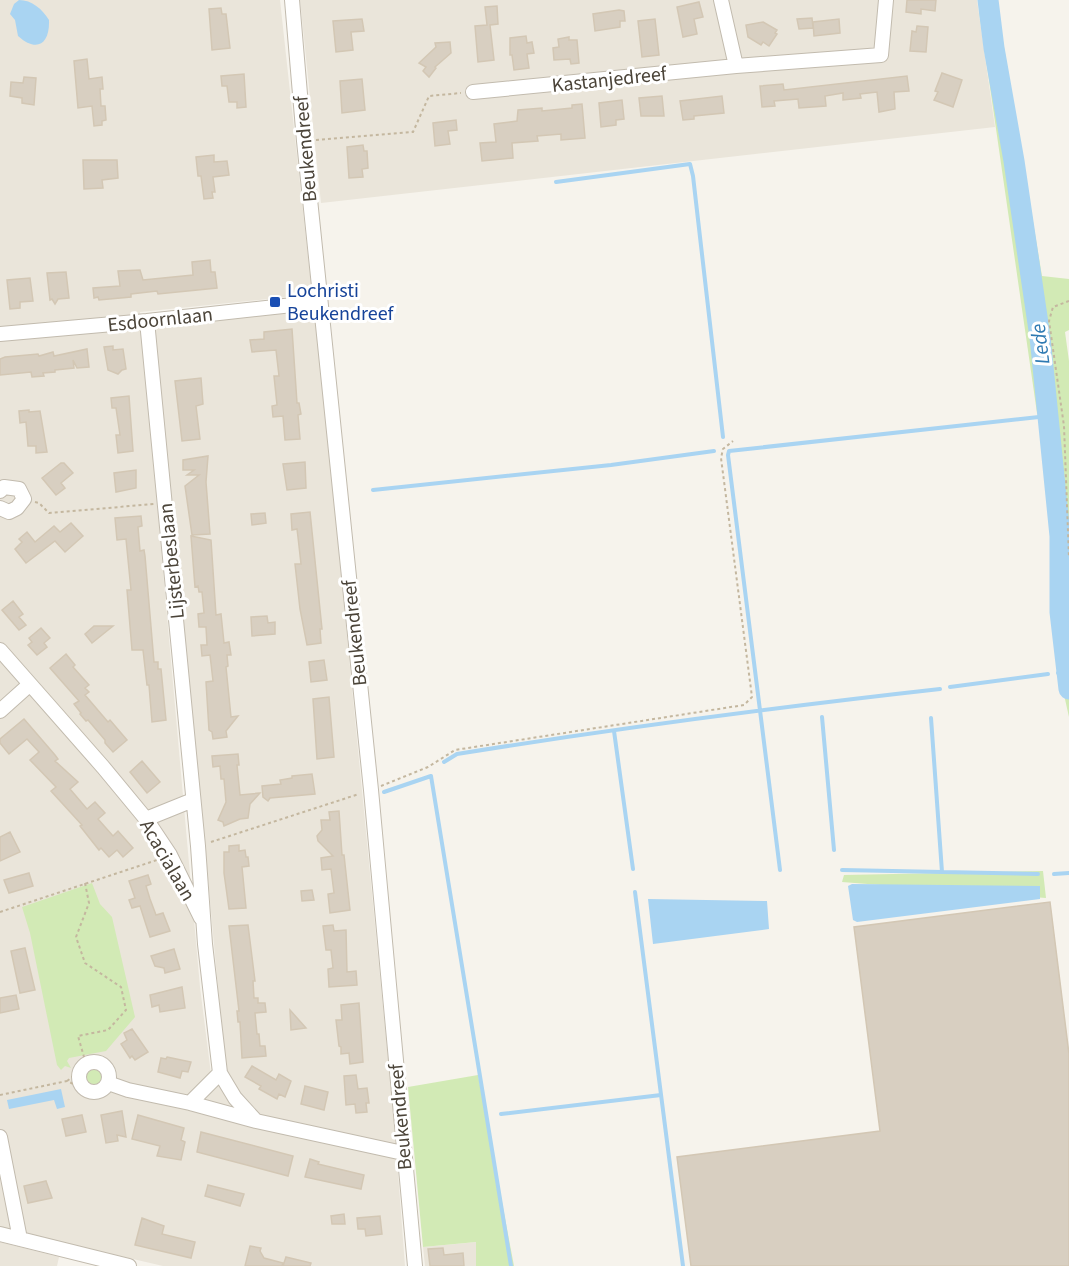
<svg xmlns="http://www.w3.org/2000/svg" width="1069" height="1266" font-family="'Source Sans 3',sans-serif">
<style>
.residential{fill:#eae5da}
.green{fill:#d2eab5}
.water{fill:#a9d4f2}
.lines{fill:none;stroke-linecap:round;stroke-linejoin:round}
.stream{stroke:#a9d4f2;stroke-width:4}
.river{stroke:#a9d4f2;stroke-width:21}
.building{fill:#d8cfc1;stroke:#d3c7b4;stroke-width:1.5}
.minor-casing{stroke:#c2bbae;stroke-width:16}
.path{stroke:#c4b79f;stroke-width:2;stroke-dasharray:3 3;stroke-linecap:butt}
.minor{stroke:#fff;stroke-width:14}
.transit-dot{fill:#1a4fb4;stroke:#fff;stroke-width:2}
.labels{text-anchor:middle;stroke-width:6;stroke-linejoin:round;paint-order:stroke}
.street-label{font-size:20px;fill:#4b4439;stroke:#fff}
.transit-label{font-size:20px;fill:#164399;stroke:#fff;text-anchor:start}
.water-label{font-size:21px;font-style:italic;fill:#2e7ab2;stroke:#fff}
</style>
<rect width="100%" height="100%" fill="#f6f3ec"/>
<path class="residential" d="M 0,0 L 280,0 L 311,284 L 307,295 L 140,312 L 200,987 L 211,1074 L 224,1054 L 203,824 L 154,336 L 156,329 L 162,324 L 309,309 L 316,317 L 394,1120 L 405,1266 L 163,1266 L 0,1228 Z
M 300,0 L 977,0 L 995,127 L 321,203 Z
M 0,1242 L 59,1257 L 57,1266 L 0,1266 Z
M 477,1242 L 476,1266 L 425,1266 L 423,1247 Z"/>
<path class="green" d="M 979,11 L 998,11 L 1042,276 L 1069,279 L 1069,330 L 1065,332 L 1069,361 L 1069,717 L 1060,677 L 1055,554 L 1046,437 L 1037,413 Z
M 1043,871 L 1046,898 L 842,882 L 844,875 Z
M 92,883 L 100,904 L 112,917 L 135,1017 L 106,1051 L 69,1058 L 67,1061 L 71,1068 L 65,1066 L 61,1070 L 57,1065 L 30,933 L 22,907 Z
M84 1077a10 10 0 1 1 20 0a10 10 0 1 1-20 0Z
M 478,1075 L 514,1266 L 476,1266 L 476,1242 L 423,1247 L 408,1087 Z"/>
<path class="water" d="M 19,0 C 32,0 42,9 49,20 C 50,44 37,53 18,36 L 15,20 L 10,14 L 14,4 Z
M 852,884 L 1040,886 L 1040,899 L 857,922 L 853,920 L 848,886 Z
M 648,899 L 767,901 L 769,929 L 653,944 Z
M 61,1089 L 65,1107 L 57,1109 L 54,1100 L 9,1109 L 7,1100 Z"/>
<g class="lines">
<path class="stream" d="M 556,182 L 690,164 L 693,176 L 723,437
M 373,490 L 611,465 L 714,451
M 1058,673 L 1066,672
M 950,687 L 1048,674
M 822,717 L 834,850
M 931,718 L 942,872
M 614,731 L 633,869
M 444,762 L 457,754 C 618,728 779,707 940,689
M 384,792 L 431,776 L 511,1266
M 780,870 L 728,455 L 729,451 L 1048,416
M 842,870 L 1038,874
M 1054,874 L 1069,873
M 635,892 L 683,1266
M 501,1114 L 661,1095"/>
<path class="river" d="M 988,0 L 994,48 L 1014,161 L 1040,337 L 1060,536 L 1060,612 L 1069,689"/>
</g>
<path class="building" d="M 907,0 L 936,0 L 935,11 L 921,9 L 921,14 L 906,12 Z
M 699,2 L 703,17 L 694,19 L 697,34 L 683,37 L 677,7 Z
M 497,6 L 498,24 L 490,25 L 494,60 L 478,62 L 475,26 L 487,25 L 485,7 Z
M 221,8 L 222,14 L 226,14 L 230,48 L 212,50 L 209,9 Z
M 619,10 L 624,11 L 625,21 L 620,21 L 620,27 L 595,31 L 593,14 Z
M 812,18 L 813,28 L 799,29 L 797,19 Z
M 362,19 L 364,31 L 351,32 L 353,50 L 336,52 L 333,21 Z
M 655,19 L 659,55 L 642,57 L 638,21 Z
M 839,19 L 840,33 L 814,36 L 813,22 Z
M 763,22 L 777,30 L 775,33 L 777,34 L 769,46 L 763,42 L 761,45 L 748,37 L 746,25 Z
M 917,26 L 928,27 L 926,52 L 910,51 L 912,31 L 916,32 Z
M 526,36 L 527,43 L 532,42 L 534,53 L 527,54 L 529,68 L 514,70 L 512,55 L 510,55 L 510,38 Z
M 569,37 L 569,40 L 577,40 L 579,63 L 571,64 L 570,59 L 554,60 L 553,48 L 559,47 L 558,39 Z
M 450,42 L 451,53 L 435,67 L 436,68 L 429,77 L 423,71 L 426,67 L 419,63 L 436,47 L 435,43 Z
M 87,59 L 89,79 L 102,77 L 103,89 L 100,89 L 101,106 L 105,106 L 106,120 L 102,121 L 102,125 L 94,126 L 92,106 L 78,108 L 74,61 Z
M 942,73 L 962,80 L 953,107 L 934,100 L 938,92 L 935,91 Z
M 244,74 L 246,107 L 237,108 L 237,102 L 229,102 L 227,86 L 222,86 L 221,76 Z
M 907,76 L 909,91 L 894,92 L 895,109 L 879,112 L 877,92 L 860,94 L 861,98 L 843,100 L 843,93 L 825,96 L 826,106 L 799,108 L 798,99 L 774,101 L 775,106 L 762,107 L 760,86 L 783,84 L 784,90 Z
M 24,77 L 36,78 L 34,105 L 22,103 L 22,98 L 10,96 L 11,82 L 23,83 Z
M 362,79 L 365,110 L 342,113 L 340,81 Z
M 662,96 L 664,116 L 641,116 L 639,98 Z
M 722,96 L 724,113 L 694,116 L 694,119 L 683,120 L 680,101 Z
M 622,100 L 624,119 L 616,120 L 616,125 L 601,127 L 599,103 Z
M 582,104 L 585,138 L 561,140 L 561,134 L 537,136 L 538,141 L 512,143 L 513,158 L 482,161 L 480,143 L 496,142 L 494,124 L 517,121 L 518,110 L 542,108 L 542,111 L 572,108 L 572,105 Z
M 456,120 L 457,130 L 448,131 L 450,144 L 435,146 L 433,123 Z
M 363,145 L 364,151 L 367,151 L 368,168 L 362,169 L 363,177 L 349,178 L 347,147 Z
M 214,155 L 214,162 L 227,161 L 229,175 L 213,177 L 215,192 L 212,192 L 213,198 L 204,199 L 201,176 L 198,176 L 196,157 Z
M 83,160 L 117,160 L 118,178 L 102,180 L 103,188 L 84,189 Z
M 210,260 L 211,272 L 215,272 L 217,288 L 158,294 L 157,291 L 131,294 L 131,297 L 99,300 L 98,297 L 94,298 L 93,288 L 120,286 L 118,271 L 140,270 L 143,280 L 193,275 L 192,262 Z
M 66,272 L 69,298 L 58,299 L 55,304 L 52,299 L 50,300 L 47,273 Z
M 30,278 L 33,301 L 20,302 L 20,308 L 10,309 L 7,280 Z
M 292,329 L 297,403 L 299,403 L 301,414 L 298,415 L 300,439 L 285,440 L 283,416 L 273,417 L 272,406 L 277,405 L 274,376 L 279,376 L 276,350 L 252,352 L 250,340 L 264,339 L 264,332 Z
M 113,346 L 113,350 L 123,349 L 126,369 L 122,370 L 118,374 L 108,370 L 104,347 Z
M 87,349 L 89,367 L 77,368 L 73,360 L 74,368 L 55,370 L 55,372 L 43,373 L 44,376 L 32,377 L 31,372 L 0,375 L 0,359 L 5,357 L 38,354 L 39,356 L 53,352 L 54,356 Z
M 201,378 L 203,404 L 196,406 L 200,439 L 182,441 L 175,381 Z
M 129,396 L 133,451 L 118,453 L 116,435 L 120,435 L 116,408 L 112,408 L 111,398 Z
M 29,410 L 29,412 L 40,411 L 47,452 L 36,453 L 36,446 L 28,446 L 26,422 L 20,423 L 19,411 Z
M 208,456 L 206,482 L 210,534 L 192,535 L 185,486 L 199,475 L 187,475 L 194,470 L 183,470 L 183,460 Z
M 305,462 L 306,488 L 287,490 L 283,464 Z
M 61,463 L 64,463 L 73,473 L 61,483 L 65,488 L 56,495 L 42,478 Z
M 136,470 L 136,488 L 116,492 L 114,473 Z
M 310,512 L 322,629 L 320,629 L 321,643 L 307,645 L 300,609 L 295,564 L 301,564 L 298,537 L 297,529 L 292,530 L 291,514 Z
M 265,513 L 266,523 L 252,525 L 251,514 Z
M 141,516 L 142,526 L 138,527 L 140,551 L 144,550 L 145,556 L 154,662 L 158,662 L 158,669 L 161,669 L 166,720 L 152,722 L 149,685 L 147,685 L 143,650 L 132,650 L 127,590 L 131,590 L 126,539 L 117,540 L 115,518 Z
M 71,523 L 83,536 L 65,552 L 55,541 L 26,563 L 15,549 L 22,542 L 19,539 L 27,532 L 35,542 L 54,526 L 60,532 Z
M 191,536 L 211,540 L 216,615 L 221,614 L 224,643 L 229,642 L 231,655 L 227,655 L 228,666 L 226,667 L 231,717 L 238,716 L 226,731 L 227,737 L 213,739 L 212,732 L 209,730 L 206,682 L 213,681 L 210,655 L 202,656 L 201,645 L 207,645 L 206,627 L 199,627 L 198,614 L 204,613 L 202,592 L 199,592 L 198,586 L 195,587 Z
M 13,601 L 23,614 L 19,617 L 26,625 L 19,630 L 2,610 Z
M 267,616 L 268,623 L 275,622 L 275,634 L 252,636 L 251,617 Z
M 94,626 L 113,626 L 92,643 L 85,634 Z
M 41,628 L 50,638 L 44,643 L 47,647 L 37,655 L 28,645 L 32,642 L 29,638 Z
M 66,654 L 75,665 L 73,667 L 89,685 L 85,688 L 89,692 L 85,695 L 108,722 L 110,720 L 127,740 L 113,752 L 105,743 L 105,740 L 88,720 L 86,721 L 80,714 L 81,713 L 74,704 L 79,701 L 50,668 Z
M 324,660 L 327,680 L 311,682 L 309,662 Z
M 329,697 L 334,757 L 317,759 L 313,699 Z
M 24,719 L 55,755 L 58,759 L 55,761 L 78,782 L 70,789 L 87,809 L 95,802 L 105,813 L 98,819 L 113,836 L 118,831 L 133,848 L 123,857 L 117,850 L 109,857 L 101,848 L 99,850 L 80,826 L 82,825 L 51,791 L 56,787 L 30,760 L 39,752 L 27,739 L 9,754 L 0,743 L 0,739 Z
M 238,754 L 239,765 L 237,765 L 240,795 L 260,793 L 250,804 L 248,818 L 240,819 L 224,826 L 223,822 L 218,820 L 226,802 L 224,779 L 221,779 L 220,766 L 213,767 L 212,756 Z
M 142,761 L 160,782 L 147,793 L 130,772 Z
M 312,774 L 315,794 L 270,798 L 268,801 L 263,797 L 262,786 L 281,784 L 280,780 L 292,778 L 292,776 Z
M 339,811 L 342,855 L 344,855 L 350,910 L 330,913 L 328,894 L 334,893 L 331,869 L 322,870 L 321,858 L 333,856 L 318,841 L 317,836 L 322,830 L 321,820 L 330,820 L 329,812 Z
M 10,832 L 20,852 L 0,861 L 0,837 Z
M 239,845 L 239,851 L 245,850 L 246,857 L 248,857 L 249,866 L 242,867 L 246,908 L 229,909 L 224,873 L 224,852 L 229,852 L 229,846 Z
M 29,873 L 33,886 L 9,893 L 4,880 Z
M 148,875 L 151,884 L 146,886 L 150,899 L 156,915 L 163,913 L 170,931 L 150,937 L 140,906 L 132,908 L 129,900 L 135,898 L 129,881 Z
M 312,890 L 314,900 L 302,901 L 301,891 Z
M 1050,902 L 1069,1054 L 1069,1266 L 691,1266 L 677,1157 L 880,1131 L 854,927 Z
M 248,925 L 255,981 L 253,981 L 254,998 L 258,998 L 258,1003 L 265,1003 L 266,1012 L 255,1013 L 257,1034 L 259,1034 L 260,1046 L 265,1046 L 266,1056 L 242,1058 L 240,1022 L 238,1022 L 237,1011 L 239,1011 L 229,926 Z
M 333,925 L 334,931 L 346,930 L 347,972 L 356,971 L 357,985 L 329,987 L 328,969 L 333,968 L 331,950 L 326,950 L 323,926 Z
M 25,948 L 35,990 L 20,993 L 11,951 Z
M 174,949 L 180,969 L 165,973 L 164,968 L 155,966 L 151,956 Z
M 182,987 L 185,1008 L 160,1012 L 159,1005 L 152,1007 L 150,995 Z
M 16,995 L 19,1009 L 0,1013 L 0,998 Z
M 359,1003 L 363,1062 L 350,1064 L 349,1053 L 341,1054 L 341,1047 L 339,1046 L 336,1020 L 342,1020 L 341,1005 Z
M 290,1010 L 306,1028 L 291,1030 Z
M 132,1029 L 148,1052 L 135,1060 L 132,1056 L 130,1058 L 121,1044 L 127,1040 L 124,1033 Z
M 167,1057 L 191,1062 L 188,1072 L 182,1071 L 180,1078 L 158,1072 L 161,1058 L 166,1059 Z
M 252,1066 L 276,1080 L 279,1074 L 291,1081 L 285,1097 L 279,1094 L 277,1099 L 259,1089 L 261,1086 L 245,1077 Z
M 356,1075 L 358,1089 L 367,1088 L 369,1103 L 366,1103 L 367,1112 L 356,1113 L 355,1104 L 346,1105 L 344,1076 Z
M 305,1086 L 328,1092 L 324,1110 L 301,1104 Z
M 122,1111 L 126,1137 L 117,1135 L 118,1141 L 106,1143 L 101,1115 Z
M 82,1115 L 86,1132 L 66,1136 L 62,1119 Z
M 138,1115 L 184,1128 L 181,1140 L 185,1142 L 181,1160 L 157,1156 L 160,1146 L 132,1139 Z
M 201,1132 L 293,1156 L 288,1176 L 197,1152 Z
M 310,1159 L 319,1162 L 318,1164 L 364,1175 L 361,1189 L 305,1177 Z
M 46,1181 L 52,1198 L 28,1203 L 24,1186 Z
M 208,1185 L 244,1194 L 240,1206 L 205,1196 Z
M 344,1214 L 345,1224 L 332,1224 L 331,1216 Z
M 380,1216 L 382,1234 L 366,1236 L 365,1229 L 358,1229 L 357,1218 Z
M 142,1218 L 164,1226 L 162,1234 L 195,1242 L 191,1258 L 135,1245 Z
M 250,1246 L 261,1248 L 260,1251 L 264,1258 L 283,1263 L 282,1266 L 245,1266 Z
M 443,1248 L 444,1255 L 463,1253 L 464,1266 L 430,1266 L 428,1249 Z
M 286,1257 L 311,1263 L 310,1266 L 283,1266 Z"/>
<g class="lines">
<defs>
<path id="minor" d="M 292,0 L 304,141 L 371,790 L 415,1266
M 721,0 L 736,66
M 473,92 L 736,66 L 881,55 L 886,0
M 0,334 L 147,321 L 320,302
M 0,491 L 4,487 L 19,489 L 24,499 L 17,508 L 9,512 L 0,508
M 0,650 L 103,767 L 146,819 L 170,855 L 201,918
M 0,711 L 29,685
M 146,819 L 193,800
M79 1077a15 15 0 1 1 30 0a15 15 0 1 1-30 0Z
M 220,1073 L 235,1098 L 256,1121
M 108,1083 L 128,1090 L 190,1103 L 220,1073 L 205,944 L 198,846 L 147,321
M 190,1103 L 256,1121 L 403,1153
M 0,1137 L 20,1239
M 0,1234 L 129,1266"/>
</defs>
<use href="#minor" class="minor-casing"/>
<path class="path" d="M 316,140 L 413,132 L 429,96 L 461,93
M 1069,301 L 1053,307 L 1049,321 L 1064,426 L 1069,558
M 35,502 L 39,503 L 49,513 L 154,504
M 381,786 L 428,767 L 455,750 L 744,705 L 752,697 L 721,458 L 723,449 L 733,441
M 211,842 L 359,794
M 85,883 L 89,903 L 76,937 L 85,963 L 121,987 L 126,1010 L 108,1030 L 78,1036 L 86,1064
M 0,912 L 160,859
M 67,1081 L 80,1071
M 0,1095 L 67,1081 L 84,1089"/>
<use href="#minor" class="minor"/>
</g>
<rect class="transit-dot" x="269" y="296" width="12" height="12" rx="3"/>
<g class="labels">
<g class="street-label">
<text transform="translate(609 79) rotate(-6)" y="7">Kastanjedreef</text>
<text transform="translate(305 149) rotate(-95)" y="7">Beukendreef</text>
<text transform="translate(160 319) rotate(-6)" y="7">Esdoornlaan</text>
<text transform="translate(171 561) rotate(-96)" y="7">Lijsterbeslaan</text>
<text transform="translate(354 633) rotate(-96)" y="7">Beukendreef</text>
<text transform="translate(168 860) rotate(60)" y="7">Acacialaan</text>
<text transform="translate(400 1117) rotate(-95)" y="7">Beukendreef</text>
</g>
<g class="transit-label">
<text x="287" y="297">Lochristi<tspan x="287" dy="23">Beukendreef</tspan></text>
</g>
<g class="water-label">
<text transform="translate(1040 344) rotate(-97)" y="7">Lede</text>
</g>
</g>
</svg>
